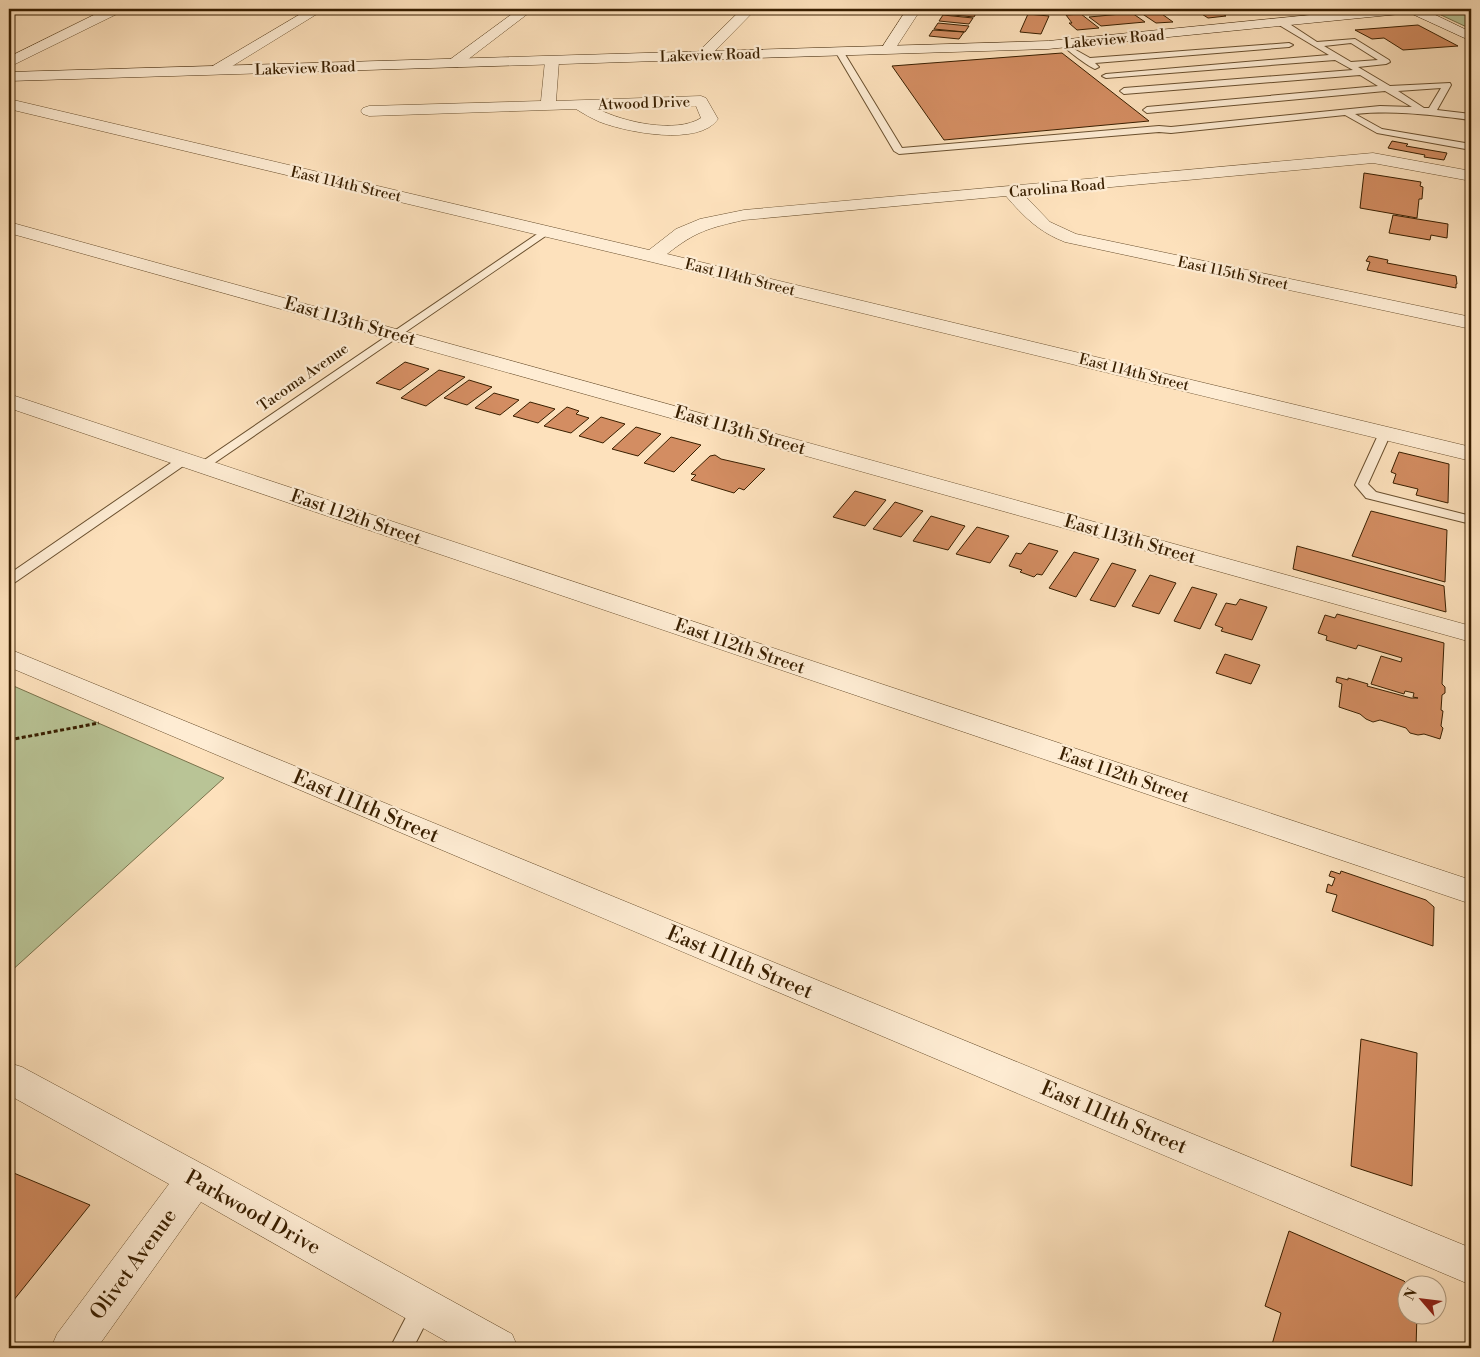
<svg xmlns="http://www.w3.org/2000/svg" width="1480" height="1357" font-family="'Libre Bodoni',serif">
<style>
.green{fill:#b9c496;stroke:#79724b}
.building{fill:#d38d62;stroke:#391f00}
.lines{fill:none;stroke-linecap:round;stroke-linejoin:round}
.lane-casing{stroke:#6a502f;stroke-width:2}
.street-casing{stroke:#6a502f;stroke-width:1}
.secondary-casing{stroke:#391f00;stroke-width:1}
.path{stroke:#391f00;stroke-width:3;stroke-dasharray:4 2.5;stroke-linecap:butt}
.lane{fill:#feecd3;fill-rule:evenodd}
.street{fill:#feecd3;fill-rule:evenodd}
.secondary{fill:#feecd3;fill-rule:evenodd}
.labels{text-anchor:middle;stroke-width:4.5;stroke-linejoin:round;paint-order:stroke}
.far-street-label{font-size:15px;fill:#391f00;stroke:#feecd3}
.street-label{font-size:18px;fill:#391f00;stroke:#feecd3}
.near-street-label{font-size:21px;fill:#391f00;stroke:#feecd3}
</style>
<rect width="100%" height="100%" fill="#fde1bc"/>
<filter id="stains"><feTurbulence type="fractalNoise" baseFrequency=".004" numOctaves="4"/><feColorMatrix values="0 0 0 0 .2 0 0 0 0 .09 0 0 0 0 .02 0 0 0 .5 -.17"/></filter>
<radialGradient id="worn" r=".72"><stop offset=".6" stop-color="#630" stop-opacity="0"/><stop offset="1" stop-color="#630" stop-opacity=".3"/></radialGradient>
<path class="green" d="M 1440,14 L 1471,14 L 1471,29 L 1441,15 Z
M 9,684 L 224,778 L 9,973 Z"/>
<path class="building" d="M 946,9 L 961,9 L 978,10 L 974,17 L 943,14 Z
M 1155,9 L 1173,22 L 1156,23 L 1138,11 Z
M 1194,9 L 1214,9 L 1226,16 L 1208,18 Z
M 1276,9 L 1321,9 L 1323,10 L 1286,14 Z
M 1132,13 L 1145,22 L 1101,26 L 1089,17 Z
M 1028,14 L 1049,16 L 1041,34 L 1020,32 Z
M 1081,14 L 1099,28 L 1077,30 L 1069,23 L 1072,23 L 1066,15 Z
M 943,15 L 973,18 L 969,24 L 939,21 Z
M 938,23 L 969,26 L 965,32 L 934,29 Z
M 1418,25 L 1458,46 L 1403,50 L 1384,38 L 1372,39 L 1355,30 Z
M 933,30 L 964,32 L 959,39 L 929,36 Z
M 1062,53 L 1149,121 L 944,140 L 892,66 Z
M 1392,141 L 1408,144 L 1406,146 L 1447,153 L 1444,160 L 1424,157 L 1425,155 L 1388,148 Z
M 1364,173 L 1421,182 L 1420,186 L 1423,187 L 1422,199 L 1419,199 L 1417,218 L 1360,208 Z
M 1393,215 L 1448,224 L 1447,238 L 1431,235 L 1430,240 L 1389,233 Z
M 1369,256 L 1388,260 L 1387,263 L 1456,276 L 1457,284 L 1456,284 L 1456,288 L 1367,270 L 1370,262 L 1366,261 Z
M 405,362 L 429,369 L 400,390 L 376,383 Z
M 439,370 L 465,377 L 426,406 L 401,398 Z
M 469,380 L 492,387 L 467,405 L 444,398 Z
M 494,393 L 519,400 L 500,415 L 475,408 Z
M 530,402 L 555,409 L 538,423 L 513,416 Z
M 567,407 L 579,411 L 576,414 L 589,418 L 571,433 L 544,426 Z
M 601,417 L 625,424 L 603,443 L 579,436 Z
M 636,427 L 661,434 L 638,456 L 612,449 Z
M 671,437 L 701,445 L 674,472 L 644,463 Z
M 1399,452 L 1449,464 L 1448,503 L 1416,495 L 1418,489 L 1393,483 L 1396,474 L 1391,472 Z
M 715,455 L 721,459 L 765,469 L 744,490 L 739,488 L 734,493 L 691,480 L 696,475 L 691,474 L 710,456 Z
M 855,491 L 886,500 L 865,526 L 833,517 Z
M 895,502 L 923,511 L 901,537 L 873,529 Z
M 1371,511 L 1447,530 L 1445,582 L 1352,556 Z
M 931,516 L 965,526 L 948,550 L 913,541 Z
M 977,527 L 1009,536 L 990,563 L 956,554 Z
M 1029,543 L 1058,551 L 1042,575 L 1037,574 L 1034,577 L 1020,572 L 1022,570 L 1009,566 L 1016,553 L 1021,554 Z
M 1297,546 L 1444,586 L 1446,612 L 1293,569 Z
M 1074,552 L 1099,559 L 1076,597 L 1049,588 Z
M 1112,563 L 1136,570 L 1115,607 L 1090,600 Z
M 1150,575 L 1176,583 L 1159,614 L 1132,606 Z
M 1192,587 L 1217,594 L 1200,629 L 1174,621 Z
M 1240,599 L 1267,607 L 1252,640 L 1221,631 L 1223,628 L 1215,625 L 1226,603 L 1236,605 Z
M 1337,614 L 1444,643 L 1442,684 L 1445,687 L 1445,693 L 1442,695 L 1441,710 L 1443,711 L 1441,726 L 1443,728 L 1440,739 L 1424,734 L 1418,735 L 1410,733 L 1406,728 L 1380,720 L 1373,722 L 1366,719 L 1360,714 L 1339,707 L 1342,684 L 1336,682 L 1337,677 L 1348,680 L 1348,678 L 1368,684 L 1367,686 L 1411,698 L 1418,698 L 1413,697 L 1414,693 L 1405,691 L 1404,694 L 1371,684 L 1381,656 L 1401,662 L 1402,658 L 1358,645 L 1356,649 L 1326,640 L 1327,636 L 1318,633 L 1325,615 L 1335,618 Z
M 1225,654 L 1260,665 L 1251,684 L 1216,673 Z
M 1331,871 L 1340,874 L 1341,871 L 1426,900 L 1434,907 L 1433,946 L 1332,911 L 1337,895 L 1326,892 L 1328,884 L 1332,886 L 1335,878 L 1329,876 Z
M 1361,1039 L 1417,1053 L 1412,1186 L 1351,1166 Z
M 9,1171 L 90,1205 L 9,1306 Z
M 1289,1231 L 1404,1281 L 1408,1285 L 1408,1314 L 1417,1314 L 1416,1348 L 1271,1348 L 1281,1313 L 1265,1306 Z"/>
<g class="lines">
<defs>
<path id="lane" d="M 1279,21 L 1285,21 L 1317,42 L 1355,39 L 1389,60 L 1390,62 L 1386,64 L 1358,67 L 1390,86 L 1450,83 L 1451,85 L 1437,110 L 1471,114 L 1471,120 C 1430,115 1397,110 1355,114 L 1382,129 L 1471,144 L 1471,150 L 1377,133 L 1345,115 L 1171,133 L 1159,132 L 899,154 L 894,151 L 835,51 L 839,49 L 843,51 L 902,148 L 1159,126 L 1171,127 L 1380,106 L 1412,107 L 1385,91 L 1147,113 L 1143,110 L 1147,107 L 1378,86 L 1360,75 L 1124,94 L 1120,91 L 1124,88 L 1353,70 L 1335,60 L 1106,78 L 1102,76 L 1106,74 L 1329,55 L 1279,25 ZM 1351,43 L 1378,60 L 1351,62 L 1324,46 ZM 1441,88 L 1429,108 L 1424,108 L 1398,91 Z
M 1063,42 L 1069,42 L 1074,49 L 1090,58 L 1289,43 L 1293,45 L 1289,47 L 1095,63 L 1099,67 L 1095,69 C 1088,66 1067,51 1062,44 Z
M 546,228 L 551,231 L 550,233 L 207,468 L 203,469 L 197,465 Z
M 1385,429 L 1391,433 L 1368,484 L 1376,492 L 1471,516 L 1471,524 L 1366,498 L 1355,485 L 1379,433 Z
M 185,455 L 189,456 L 191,459 L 189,462 L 14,583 L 9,584 L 9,574 L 181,456 Z
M 423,1297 L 431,1300 L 434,1307 L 413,1348 L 390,1348 L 415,1300 Z"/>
<path id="street" d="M 106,9 L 123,9 L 121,12 L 9,67 L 9,57 Z
M 309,9 L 325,9 L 221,73 L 211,73 L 209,70 L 211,67 Z
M 519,9 L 534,9 L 458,67 L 448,67 L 446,64 L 448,61 Z
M 742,9 L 756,9 L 707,59 L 697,59 L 695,56 L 697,53 Z
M 907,9 L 921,9 L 893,52 L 883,52 L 881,49 Z
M 552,57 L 557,58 L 559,61 L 556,101 L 701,96 L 706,98 L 718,119 C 699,147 626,132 600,122 C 591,118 584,114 576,109 L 369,116 L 363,114 L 361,111 L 363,108 L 369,106 L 541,101 L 545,61 L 547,58 ZM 696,106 L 701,118 C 676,134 623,122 598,109 Z
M 9,99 L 649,250 L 676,229 L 700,219 L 744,210 L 1373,153 L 1471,171 L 1471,181 L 1373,163 L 1024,195 L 1050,222 L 1076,234 L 1471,317 L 1471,329 L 1065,242 C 1039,232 1024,217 1006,196 L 744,220 C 709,228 696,231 667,254 L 1471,447 L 1471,461 L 652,262 L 9,109 Z
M 9,222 L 1471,626 L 1471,642 L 9,233 Z
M 9,394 L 1471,880 L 1471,904 L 9,408 Z
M 9,649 L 1471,1248 L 1471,1285 L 9,667 Z
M 9,1063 L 22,1067 L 208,1167 L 512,1334 L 518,1348 L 458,1348 L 201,1202 L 97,1348 L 51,1348 L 57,1334 L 169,1184 L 9,1095 Z"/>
<path id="secondary" d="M 1370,9 L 1423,9 L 1471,32 L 1471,41 L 1410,13 L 1048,49 L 9,81 L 9,72 L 1048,41 Z"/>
</defs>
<use href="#lane" class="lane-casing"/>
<use href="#street" class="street-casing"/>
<use href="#secondary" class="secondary-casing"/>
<path class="path" d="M 9,740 L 99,723"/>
<use href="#lane" class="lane"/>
<use href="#street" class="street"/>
<use href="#secondary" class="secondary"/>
</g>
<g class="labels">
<g class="far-street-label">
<text transform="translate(1114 39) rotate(-5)" y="5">Lakeview Road</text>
<text transform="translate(710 55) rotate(-2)" y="5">Lakeview Road</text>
<text transform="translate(305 68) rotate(-2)" y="5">Lakeview Road</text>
<text transform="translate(644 103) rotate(-2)" y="5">Atwood Drive</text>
<text transform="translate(346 184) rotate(13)" y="5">East 114th Street</text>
<text transform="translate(1057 188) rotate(-5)" y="5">Carolina Road</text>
<text transform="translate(1233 273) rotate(12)" y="5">East 115th Street</text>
<text transform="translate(740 277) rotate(14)" y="5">East 114th Street</text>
<text transform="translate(1134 372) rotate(14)" y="5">East 114th Street</text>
<text transform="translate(303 377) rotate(-35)" y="5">Tacoma Avenue</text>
</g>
<g class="street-label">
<text transform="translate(350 321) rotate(16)" y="6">East 113th Street</text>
<text transform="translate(740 430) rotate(16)" y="6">East 113th Street</text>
<text transform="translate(356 517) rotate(19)" y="6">East 112th Street</text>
<text transform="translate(1130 539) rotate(16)" y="6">East 113th Street</text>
<text transform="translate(740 646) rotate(19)" y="6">East 112th Street</text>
<text transform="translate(1124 775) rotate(19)" y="6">East 112th Street</text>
</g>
<g class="near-street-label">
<text transform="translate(366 806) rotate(23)" y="7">East 111th Street</text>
<text transform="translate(740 962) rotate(23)" y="7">East 111th Street</text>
<text transform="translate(1114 1117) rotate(23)" y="7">East 111th Street</text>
<text transform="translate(253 1212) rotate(29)" y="7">Parkwood Drive</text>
<text transform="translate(133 1264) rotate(-54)" y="7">Olivet Avenue</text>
</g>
</g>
<rect width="1480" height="1357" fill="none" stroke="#fde1bc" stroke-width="30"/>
<rect x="10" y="10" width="1460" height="1337" fill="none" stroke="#391f00" stroke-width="2.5"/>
<rect x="15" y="15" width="1450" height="1327" fill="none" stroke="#391f00"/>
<g transform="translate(1422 1300) rotate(298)"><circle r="24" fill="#feecd3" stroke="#af9a7f"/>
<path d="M0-4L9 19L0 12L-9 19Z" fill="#8f2418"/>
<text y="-8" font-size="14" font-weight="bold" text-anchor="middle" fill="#391f00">N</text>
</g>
<rect width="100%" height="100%" filter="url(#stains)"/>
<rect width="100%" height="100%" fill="url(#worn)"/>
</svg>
